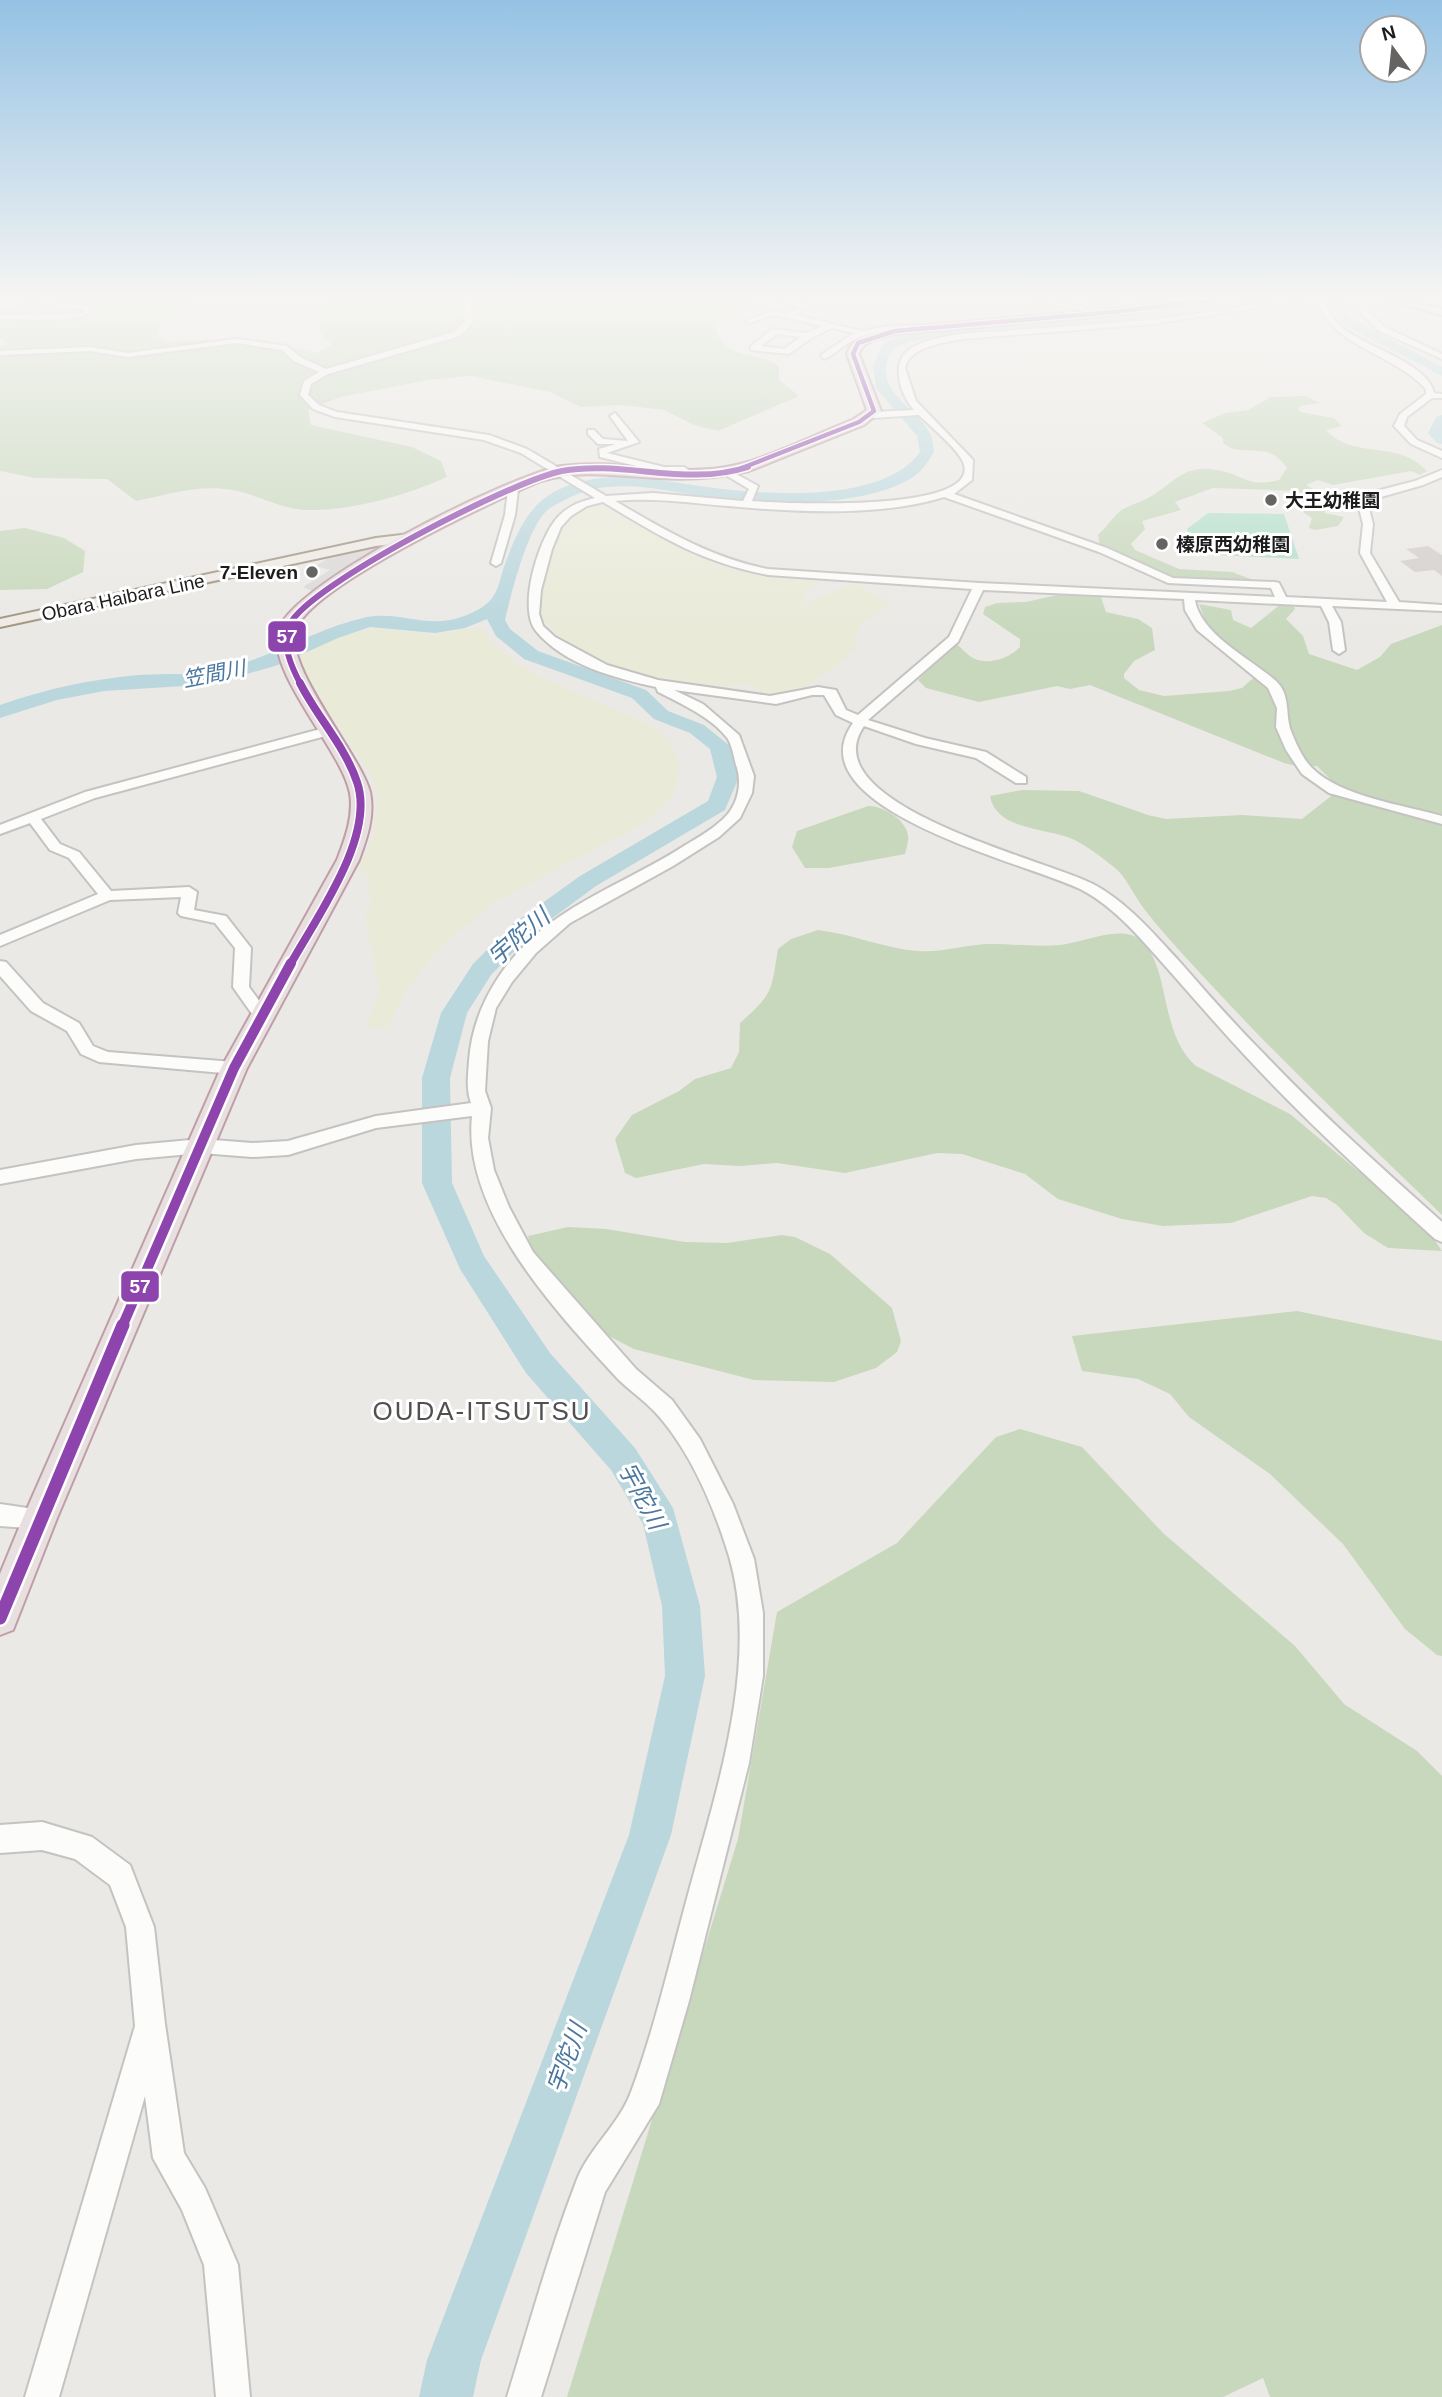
<svg xmlns="http://www.w3.org/2000/svg" width="1442" height="2397" font-family="Helvetica,'Noto Sans JP',sans-serif">
<style>
.farmland{fill:#eaead9}
.forest{fill:#c7d8bc}
.pitch{fill:#b3e0cb}
.parking{fill:#dbdad9}
.lines{fill:none;stroke-linecap:round;stroke-linejoin:round}
.river{fill:#bad7dd;fill-rule:evenodd}
.building{fill:#d2cfcc}
.minor-casing{stroke:#c4c3c1;stroke-width:4}
.major-casing{stroke:#a09583;stroke-width:4}
.highway-casing{stroke:#be9fa8;stroke-width:4}
.minor{fill:#fcfcfb;fill-rule:evenodd}
.major{fill:#efeae4;fill-rule:evenodd}
.highway{fill:#e8dfe0;fill-rule:evenodd}
.bus-1-far4-casing{stroke:#fff;stroke-width:7}
.bus-1-far3-casing{stroke:#fff;stroke-width:9}
.bus-1-far2-casing{stroke:#fff;stroke-width:11}
.bus-1-far1-casing{stroke:#fff;stroke-width:15}
.bus-1-casing{stroke:#fff;stroke-width:18}
.bus-1-far4{stroke:#8e44ad;stroke-width:4.5}
.bus-1-far3{stroke:#8e44ad;stroke-width:6}
.bus-1-far2{stroke:#8e44ad;stroke-width:8}
.bus-1-far1{stroke:#8e44ad;stroke-width:10}
.bus-1{stroke:#8e44ad;stroke-width:13}
.poi-dot{fill:#656463;stroke:#fff;stroke-width:2.5}
.labels{text-anchor:middle;stroke-width:6;stroke-linejoin:round;paint-order:stroke}
.far-poi-label{font-size:19px;font-weight:bold;fill:#1d1d1d;stroke:#fff;text-anchor:start}
.far-street-label{font-size:19px;fill:#1d1d1d;stroke:#fff}
.far-water-label{font-size:21px;font-style:italic;fill:#4c789f;stroke:#fff}
.water-label{font-size:24px;font-style:italic;fill:#4c789f;stroke:#fff}
.quarter-label{font-size:26px;letter-spacing:2px;fill:#505050;stroke:#fff}
.line-badge{stroke:#fff;stroke-width:2.5}
.badge-label{font-size:19px;text-anchor:middle;font-weight:bold;fill:#fff}
</style>
<rect width="100%" height="100%" fill="#ebe9e5"/>
<path class="farmland" d="M 597,503 L 607,506 L 689,553 L 762,576 L 821,582 L 808,590 L 801,608 L 812,600 L 855,583 L 892,604 L 863,623 L 855,637 L 856,648 L 839,664 L 799,691 L 774,698 L 748,685 L 732,685 L 720,690 L 662,682 L 628,673 L 584,653 L 556,634 L 541,616 L 541,597 L 559,528 L 574,511 Z
M 481,627 L 489,639 L 506,655 L 530,672 L 658,729 L 673,746 L 679,767 L 674,793 L 648,821 L 495,902 L 444,944 L 404,993 L 388,1029 L 366,1027 L 379,991 L 364,909 L 371,908 L 368,878 L 358,869 L 372,839 L 378,798 L 372,776 L 322,701 L 299,657 L 330,640 L 376,628 L 432,635 Z"/>
<path class="forest" d="M 77,300 L 191,300 L 185,309 L 161,322 L 158,337 L 164,341 L 251,339 L 316,353 L 332,345 L 318,330 L 324,309 L 331,302 L 320,300 L 758,300 L 722,312 L 715,327 C 717,331 719,338 722,342 C 736,359 766,353 779,367 L 779,380 L 799,396 L 718,431 L 694,425 L 664,410 L 622,405 L 581,407 L 550,392 L 471,376 L 429,380 L 340,397 L 308,410 L 311,425 L 412,447 L 441,461 L 447,477 C 405,496 352,511 305,510 C 281,509 256,494 232,490 C 200,484 167,495 136,501 L 107,479 L 35,478 L 0,471 L 0,347 L 8,344 L 0,338 L 0,308 L 43,312 Z
M 1271,397 L 1305,396 L 1320,403 L 1301,406 L 1298,408 L 1300,412 L 1334,418 L 1342,426 L 1326,430 C 1355,461 1396,438 1427,471 L 1420,475 L 1411,471 L 1333,485 L 1318,480 L 1306,485 L 1329,498 L 1330,501 L 1324,513 L 1344,517 L 1338,526 L 1315,530 L 1309,528 L 1312,518 L 1301,511 L 1301,506 L 1309,502 L 1299,491 L 1213,488 L 1175,502 L 1181,510 L 1142,521 L 1145,529 L 1131,544 L 1135,550 L 1179,569 L 1232,572 L 1256,581 L 1180,579 L 1160,575 L 1100,546 L 1098,535 C 1105,529 1109,522 1116,515 C 1123,507 1135,504 1144,500 C 1172,487 1180,463 1217,470 C 1245,475 1248,488 1279,480 L 1287,468 C 1268,438 1242,460 1223,443 L 1223,438 L 1202,423 L 1225,413 L 1248,410 Z
M 25,528 L 64,538 L 85,551 L 83,572 L 47,589 L 0,590 L 0,531 Z
M 1057,595 L 1101,597 L 1106,612 L 1138,619 L 1152,628 L 1155,650 L 1134,661 L 1124,674 L 1124,678 L 1139,690 L 1164,696 L 1229,691 L 1242,688 L 1259,673 L 1212,639 L 1199,604 L 1231,610 L 1233,620 L 1251,628 L 1281,604 L 1293,605 L 1295,609 L 1286,619 L 1303,636 L 1309,654 L 1357,670 L 1380,657 L 1391,644 L 1442,625 L 1442,1215 C 1360,1136 1278,1058 1201,974 C 1181,952 1160,930 1142,906 C 1132,892 1127,878 1114,867 C 1101,857 1085,844 1070,838 C 1045,828 996,830 990,796 L 1022,790 L 1079,791 L 1148,815 L 1166,819 L 1242,815 L 1302,819 L 1340,789 L 1317,766 L 1301,767 L 1284,763 L 1090,685 L 1070,689 L 1057,686 L 979,702 L 926,688 L 918,680 L 955,643 C 961,647 967,655 973,658 C 988,666 1010,658 1020,647 L 1020,639 L 983,614 L 985,607 L 997,603 L 1026,602 Z
M 868,806 C 883,806 906,819 908,836 C 909,841 906,849 905,854 L 829,868 L 805,868 L 792,847 L 797,831 Z
M 818,930 C 852,934 883,948 917,951 C 941,953 967,944 991,944 C 1014,944 1037,947 1060,945 C 1083,943 1123,923 1142,941 C 1171,970 1159,1034 1196,1066 L 1290,1114 L 1426,1228 L 1442,1251 L 1388,1248 L 1364,1233 L 1337,1205 L 1326,1198 L 1312,1196 L 1231,1223 L 1163,1226 L 1122,1219 L 1058,1199 L 1025,1174 L 962,1154 L 937,1153 L 845,1173 L 777,1163 L 740,1166 L 704,1164 L 636,1178 L 625,1173 L 615,1139 L 632,1115 L 679,1091 L 695,1079 L 731,1068 L 739,1052 L 740,1023 C 773,994 771,992 778,949 L 791,939 Z
M 568,1227 L 606,1229 L 685,1242 L 727,1243 L 782,1235 L 795,1237 L 830,1254 L 892,1308 L 901,1341 L 897,1352 L 876,1368 L 834,1382 L 754,1380 L 634,1349 L 605,1334 L 532,1253 L 528,1236 Z
M 1297,1311 L 1442,1341 L 1442,1656 L 1437,1655 L 1405,1629 L 1343,1544 L 1270,1474 L 1189,1417 L 1170,1394 L 1138,1379 L 1082,1371 L 1072,1336 Z
M 1020,1429 L 1082,1447 L 1163,1533 L 1295,1646 L 1344,1704 L 1417,1751 L 1442,1776 L 1442,2397 L 1270,2397 L 1263,2378 L 1223,2397 L 567,2397 L 738,1839 L 777,1612 L 897,1543 L 996,1437 Z"/>
<path class="pitch" d="M 1208,513 L 1284,514 L 1299,559 L 1195,554 L 1187,529 Z"/>
<path class="parking" d="M 375,547 L 383,548 L 316,593 L 303,587 L 330,570 L 316,566 L 327,559 Z"/>
<g class="lines">
<path class="river" d="M 1247,300 L 1274,300 L 1268,303 L 1175,318 L 936,337 C 916,341 892,340 887,363 C 879,395 921,410 931,436 C 933,440 933,447 934,452 C 928,462 921,473 910,479 C 860,508 771,504 716,498 C 664,492 613,474 565,500 C 557,504 548,508 543,515 C 526,535 511,594 505,620 L 510,629 L 538,651 L 646,690 L 668,711 L 704,725 L 730,746 L 739,777 L 725,810 L 596,886 L 531,934 L 491,975 L 467,1013 L 450,1078 L 452,1183 L 484,1256 L 550,1353 L 635,1448 L 673,1508 L 700,1606 L 705,1676 L 671,1835 L 481,2360 L 473,2397 L 419,2397 L 427,2360 L 629,1835 L 665,1676 L 662,1606 L 643,1524 L 611,1470 L 526,1373 L 460,1269 L 422,1183 L 422,1078 L 441,1013 L 473,964 L 513,924 L 580,876 L 708,801 L 717,777 L 710,749 L 690,733 L 654,719 L 632,698 L 524,659 L 496,636 L 487,619 L 465,628 L 435,633 L 370,627 L 338,638 L 278,665 L 226,680 L 200,685 L 104,691 L 57,700 L 0,718 L 0,705 C 45,689 92,679 139,675 C 167,673 196,676 223,669 C 273,657 317,628 367,617 C 399,611 429,629 461,617 C 471,614 486,607 492,598 C 499,590 501,574 505,564 C 523,515 539,488 594,479 C 635,472 675,484 715,488 C 770,495 884,503 920,452 L 917,436 L 876,388 L 873,366 L 882,345 L 896,337 L 936,329 L 1175,310 Z
M 1329,300 L 1341,300 L 1343,309 L 1354,320 L 1442,367 L 1442,376 L 1346,326 L 1331,310 Z
M 1442,415 L 1442,444 L 1437,443 L 1428,433 L 1437,416 Z"/>
</g>
<path class="building" d="M 1428,546 L 1442,555 L 1442,576 L 1434,570 L 1415,572 L 1400,561 L 1419,558 L 1406,549 Z"/>
<g class="lines">
<defs>
<path id="minor" d="M 24,300 L 42,300 L 96,308 C 83,325 22,319 0,319 L 0,315 L 78,314 L 87,310 Z
M 468,300 L 476,300 L 470,308 L 473,322 L 460,336 L 328,374 L 311,384 L 308,395 L 319,405 L 337,412 L 489,435 L 527,449 L 606,496 L 653,493 L 743,501 L 749,489 L 724,474 L 722,472 L 727,469 L 758,486 L 752,501 C 779,503 985,514 963,462 C 958,449 930,426 919,415 L 873,418 L 868,415 L 873,412 L 914,410 C 900,394 890,363 910,349 C 936,332 985,333 1015,330 C 1060,327 1105,324 1149,320 C 1195,316 1242,306 1287,300 L 1303,300 L 1153,324 L 962,339 C 943,343 910,346 905,368 L 916,401 L 973,460 L 972,480 L 954,494 L 1107,548 L 1173,578 L 1275,582 L 1279,583 L 1286,597 L 1387,602 L 1360,553 L 1363,524 L 1357,500 L 1361,495 L 1415,481 L 1442,470 L 1442,477 L 1423,485 L 1367,501 L 1373,524 L 1370,553 L 1399,602 L 1442,605 L 1442,611 L 1332,606 L 1341,622 L 1345,650 L 1339,654 L 1333,650 L 1329,622 L 1321,606 L 1195,600 C 1200,634 1251,659 1276,681 C 1291,695 1285,715 1291,731 C 1296,744 1303,759 1312,768 C 1341,797 1404,805 1442,816 L 1442,824 L 1329,793 L 1302,774 L 1286,750 L 1276,727 L 1277,708 L 1268,688 L 1197,630 L 1185,610 L 1184,599 L 983,590 L 958,642 L 868,720 L 925,738 L 986,752 L 1026,777 L 1026,783 L 1016,783 L 976,758 L 916,744 L 864,726 C 809,805 1051,861 1093,884 C 1127,902 1153,933 1179,961 C 1207,993 1235,1025 1265,1055 C 1321,1114 1382,1168 1442,1222 L 1442,1242 L 1435,1239 C 1373,1182 1310,1125 1252,1063 C 1223,1032 1195,1000 1167,968 C 1142,940 1116,908 1082,890 C 1035,865 791,810 853,723 L 836,715 L 824,695 L 812,695 L 776,704 L 674,690 L 703,704 L 739,735 L 754,776 L 752,793 L 740,818 L 719,837 L 673,866 L 570,923 L 536,953 L 512,982 L 496,1008 L 488,1041 L 485,1091 L 491,1108 L 488,1138 L 494,1170 L 509,1207 L 533,1252 L 636,1369 L 672,1400 L 700,1439 L 733,1504 L 754,1559 L 763,1613 L 763,1676 L 749,1763 L 689,2001 L 659,2104 L 605,2192 L 541,2397 L 507,2397 C 529,2326 549,2252 576,2182 C 588,2149 619,2125 631,2092 C 654,2030 669,1965 686,1902 C 714,1797 761,1664 729,1556 C 714,1507 690,1450 655,1412 C 644,1400 630,1391 618,1379 C 557,1313 462,1212 472,1116 L 376,1128 L 288,1155 L 252,1157 L 201,1153 L 136,1159 L 0,1184 L 0,1170 L 136,1145 L 201,1139 L 252,1143 L 288,1141 L 376,1116 L 471,1103 C 466,1089 468,1076 469,1061 C 473,1002 510,950 559,917 C 598,890 644,872 684,846 C 699,837 715,828 727,815 C 739,801 742,781 736,765 C 734,757 732,746 728,739 C 713,718 680,703 658,692 L 656,687 C 615,678 564,665 536,631 C 517,608 539,537 558,517 C 568,506 581,501 595,498 L 521,453 L 484,440 L 335,417 L 313,409 L 300,395 L 304,381 L 319,372 L 294,361 L 282,350 L 237,343 L 128,357 L 90,351 L 0,355 L 0,351 L 90,347 L 128,353 L 237,339 L 287,346 L 300,357 L 326,369 L 454,332 L 465,322 L 462,308 ZM 944,497 L 1099,552 L 1168,583 L 1271,588 L 1275,597 L 979,583 L 768,569 C 711,558 665,530 615,501 C 653,497 690,503 728,506 C 794,512 880,517 944,497 ZM 603,502 C 661,537 701,562 768,575 L 972,589 L 949,637 L 858,715 L 846,710 L 836,690 L 818,687 L 770,696 L 658,680 L 607,665 L 555,637 L 543,626 L 539,614 L 541,590 L 552,549 L 561,527 L 571,516 L 587,506 Z
M 775,300 L 787,300 L 812,306 L 795,315 L 862,331 L 887,326 L 951,324 L 955,326 L 951,328 C 919,329 881,325 852,341 C 842,346 834,355 824,359 L 821,355 L 854,333 L 832,328 L 811,338 L 789,354 L 751,350 L 751,346 L 772,329 L 807,333 L 823,326 L 773,315 L 747,324 L 747,320 L 772,311 L 787,314 L 801,307 ZM 777,334 L 801,337 L 784,349 L 761,346 Z
M 1035,300 L 1049,300 L 1094,310 L 1090,312 Z
M 1316,300 L 1322,300 C 1328,310 1332,319 1341,327 C 1363,346 1428,363 1434,393 L 1442,394 L 1442,398 L 1432,398 L 1407,417 L 1404,426 L 1417,440 L 1442,451 L 1442,458 L 1411,444 L 1394,426 L 1400,414 L 1426,394 L 1426,389 C 1393,353 1334,348 1316,300 Z
M 1362,300 L 1368,300 L 1367,311 L 1385,327 L 1442,354 L 1442,359 L 1379,331 L 1359,311 Z
M 615,413 L 639,442 L 607,453 L 664,467 L 684,467 L 689,470 L 687,472 L 664,473 L 600,457 L 599,449 L 616,444 L 598,444 L 588,434 L 588,430 L 594,430 L 603,439 L 628,441 L 610,416 Z
M 513,487 L 518,490 L 515,515 L 501,563 L 496,566 L 491,563 L 505,515 L 508,490 Z
M 328,727 L 335,731 L 333,734 L 95,798 L 41,819 L 60,844 L 79,852 L 111,891 L 189,887 L 197,892 L 194,910 L 226,916 L 251,948 L 249,987 L 271,1017 L 269,1021 L 257,1021 L 233,987 L 235,948 L 215,923 L 181,916 L 178,913 L 181,897 L 110,900 L 0,946 L 0,935 L 98,894 L 69,858 L 50,850 L 30,823 L 0,834 L 0,825 L 85,792 Z
M 0,961 L 6,962 L 43,1003 L 79,1023 L 93,1046 L 108,1052 L 234,1062 L 243,1068 L 234,1074 L 99,1062 L 81,1054 L 67,1031 L 31,1011 L 0,976 Z
M 0,1504 L 48,1511 L 52,1518 L 48,1525 L 40,1529 L 0,1526 Z
M 42,1822 L 92,1837 L 130,1865 L 154,1927 L 165,2024 L 184,2153 L 205,2188 L 238,2265 L 250,2397 L 216,2397 L 204,2265 L 182,2210 L 153,2158 L 145,2096 L 59,2397 L 25,2397 L 135,2026 L 126,1927 L 110,1885 L 75,1859 L 42,1850 L 0,1853 L 0,1825 Z"/>
<path id="major" d="M 1187,300 L 1213,300 L 1208,303 L 1093,317 L 1088,314 L 1093,311 Z
M 1388,300 L 1403,300 L 1442,309 L 1442,315 Z
M 410,534 L 417,538 L 415,541 L 376,546 L 0,627 L 0,619 L 376,538 Z"/>
<path id="highway" d="M 1102,300 L 1115,300 L 1097,311 L 1099,314 L 1093,317 L 895,334 C 881,338 864,339 859,354 L 881,411 L 864,425 L 749,471 C 719,478 689,480 658,478 C 618,476 580,469 541,481 C 493,501 313,585 296,629 C 282,664 360,754 370,792 C 375,816 367,838 359,860 L 247,1068 L 57,1518 L 13,1630 L 0,1635 L 0,1574 L 23,1518 L 221,1068 L 337,860 C 345,839 354,816 350,793 C 341,749 267,673 278,631 C 291,583 512,474 562,466 C 620,458 678,479 736,465 C 771,457 819,433 854,419 L 867,410 L 847,354 C 853,334 877,332 895,328 L 1085,311 L 1086,308 Z"/>
</defs>
<use href="#minor" class="minor-casing"/>
<use href="#major" class="major-casing"/>
<use href="#highway" class="highway-casing"/>
<use href="#minor" class="minor"/>
<use href="#major" class="major"/>
<use href="#highway" class="highway"/>
<defs>
<path id="bus-1-far4" d="M 742,468 L 859,422 L 874,411 L 853,354 L 858,343 L 895,331 L 1114,312 L 1208,300"/>
<path id="bus-1-far3" d="M 301,685 C 292,668 280,643 290,624 C 310,584 514,480 562,471 C 623,460 687,487 748,467"/>
<path id="bus-1-far2" d="M 290,965 C 316,918 376,836 357,782 C 345,746 317,717 300,683"/>
<path id="bus-1-far1" d="M 122,1327 L 234,1068 L 291,963"/>
<path id="bus-1" d="M 0,1618 L 123,1325"/>
</defs>
<use href="#bus-1-far4" class="bus-1-far4-casing"/>
<use href="#bus-1-far3" class="bus-1-far3-casing"/>
<use href="#bus-1-far2" class="bus-1-far2-casing"/>
<use href="#bus-1-far1" class="bus-1-far1-casing"/>
<use href="#bus-1" class="bus-1-casing"/>
<use href="#bus-1-far4" class="bus-1-far4"/>
<use href="#bus-1-far3" class="bus-1-far3"/>
<use href="#bus-1-far2" class="bus-1-far2"/>
<use href="#bus-1-far1" class="bus-1-far1"/>
<use href="#bus-1" class="bus-1"/>
</g>
<linearGradient id="sky" x2="0" y2="1"><stop stop-color="#95c2e4"/><stop offset="0.47" stop-color="#f6f5f3"/><stop offset="1" stop-color="#f6f5f3" stop-opacity="0"/></linearGradient>
<rect width="1442" height="635" fill="url(#sky)"/>
<g class="poi-dot">
<circle cx="1271" cy="500" r="7"/>
<circle cx="1162" cy="544" r="7"/>
<circle cx="312" cy="572" r="7"/>
</g>
<g class="labels">
<g class="far-poi-label">
<text x="1285" y="507">大王幼稚園</text>
<text x="1176" y="551">榛原西幼稚園</text>
<text x="298" y="579" text-anchor="end">7-Eleven</text>
</g>
<g class="far-street-label">
<text transform="translate(123 597) rotate(-12)" y="7">Obara Haibara Line</text>
</g>
<g class="far-water-label">
<text transform="translate(214 674) rotate(-11)" y="7">笠間川</text>
</g>
<g class="water-label">
<text transform="translate(519 937) rotate(-41)" y="8">宇陀川</text>
<text transform="translate(642 1496) rotate(62)" y="8">宇陀川</text>
<text transform="translate(567 2058) rotate(-70)" y="8">宇陀川</text>
</g>
<g class="quarter-label">
<text x="482" y="1420">OUDA-ITSUTSU</text>
</g>
</g>
<g class="line-badge">
<rect x="267" y="620" width="40" height="33" rx="7" fill="#8e44ad"/>
<rect x="120" y="1270" width="40" height="33" rx="7" fill="#8e44ad"/>
</g>
<g class="badge-label">
<text x="287" y="643">57</text>
<text x="140" y="1293">57</text>
</g>
<g transform="translate(1393 49) rotate(345)"><circle r="33" fill="#ffffff" stroke="#a5a5a5" stroke-width="2"/>
<path d="M0-5L12 26L0 18L-12 26Z" fill="#656463"/>
<text y="-10" font-size="19" font-weight="bold" text-anchor="middle" fill="#1d1d1d">N</text>
</g>
</svg>
